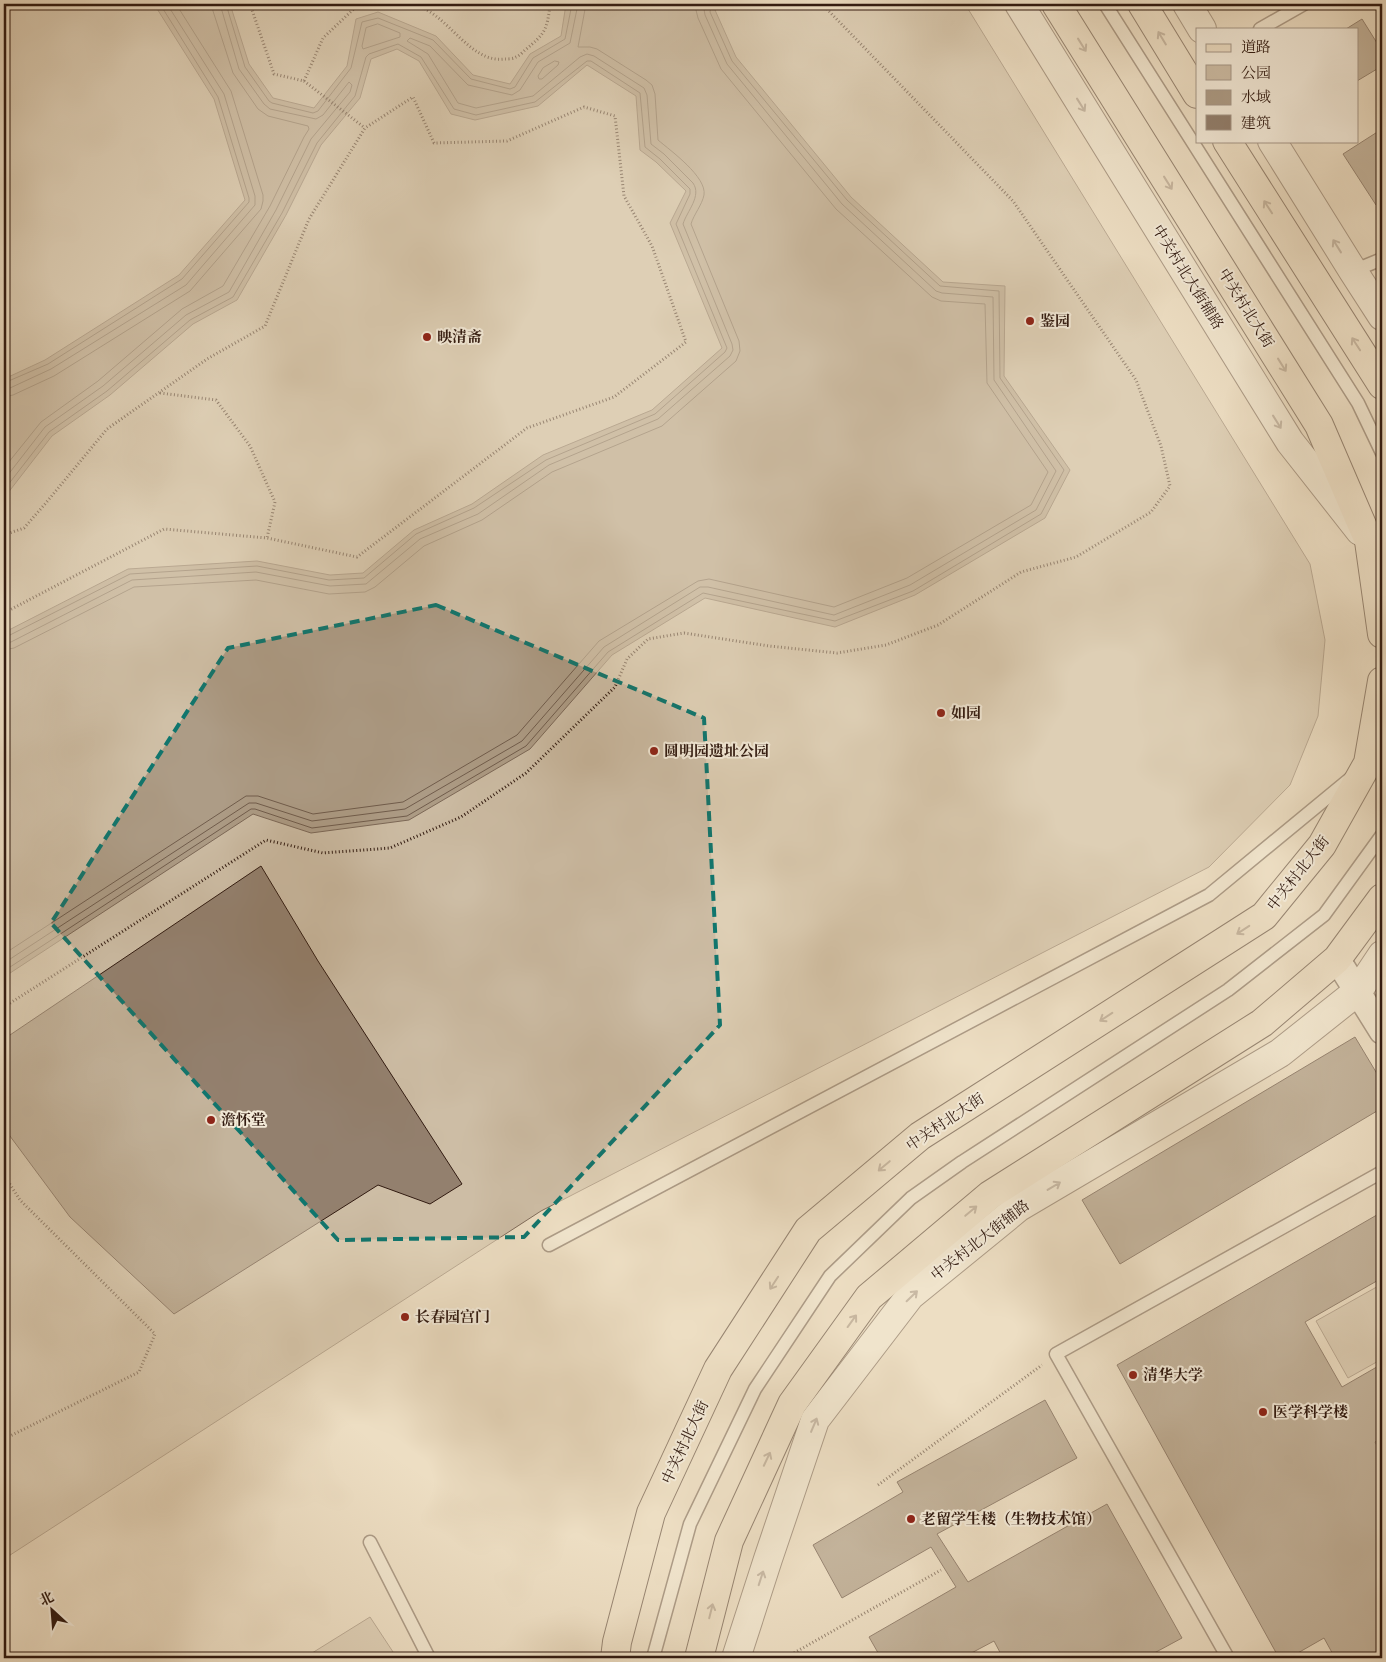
<svg xmlns="http://www.w3.org/2000/svg" width="1386" height="1662" font-family="'Old Standard TT','Noto Serif SC',serif">
<style>
.green{fill:#cdbda5;stroke:#806c5b}
.water{fill:#ad9c86;stroke:#7c6857}
.lines{fill:none;stroke-linecap:round;stroke-linejoin:round}
.shore{stroke:#705c4c;stroke-width:1}
.building{fill:#93806e;stroke:#321b11}
.service-casing{stroke:#614c3e;stroke-width:15}
.minor-casing{stroke:#614c3e;stroke-width:28}
.tertiary-casing{stroke:#614c3e;stroke-width:30}
.primary-casing{stroke:#321b11;stroke-width:30}
.path{stroke:#321b11;stroke-width:3;stroke-dasharray:1 2.5;stroke-linecap:butt}
.service{stroke:#f3ead8;stroke-width:12}
.minor{stroke:#f3ead8;stroke-width:25}
.tertiary{stroke:#f3ead8;stroke-width:28}
.primary{stroke:#eddec3;stroke-width:28}
.oneway{stroke:#998673}
.oneway2{stroke:#9c8d7e}
.marked{fill:none;stroke:#0f766e;stroke-width:4;stroke-dasharray:10 6;stroke-linejoin:round}
.poi-dot{fill:#8f2418;stroke:#f3ead8;stroke-width:2}
.labels{text-anchor:middle;stroke-width:4;stroke-linejoin:round;paint-order:stroke}
.street-label{font-size:15px;fill:#321b11;stroke:#f3ead8}
.poi-label{font-size:15px;font-weight:bold;fill:#321b11;stroke:#f3ead8;text-anchor:start}
</style>
<rect width="100%" height="100%" fill="#eddec3"/>
<filter id="stains"><feTurbulence type="fractalNoise" baseFrequency=".004" numOctaves="4"/><feColorMatrix values="0 0 0 0 .2 0 0 0 0 .09 0 0 0 0 .02 0 0 0 .5 -.17"/></filter>
<radialGradient id="worn" r=".72"><stop offset=".6" stop-color="#630" stop-opacity="0"/><stop offset="1" stop-color="#630" stop-opacity=".3"/></radialGradient>
<path class="green" d="M 4,4 L 965,4 L 1310,564 L 1325,640 L 1318,716 L 1290,785 L 1209,867 L 541,1211 L 4,1559 Z
M 1382,1284 L 1382,1359 L 1348,1378 L 1316,1321 Z
M 370,1617 L 397,1658 L 304,1658 Z"/>
<path class="water" d="M 154,4 L 230,4 L 249,64 L 273,98 L 314,108 L 347,66 L 356,19 L 378,12 L 436,36 L 473,75 L 510,84 L 530,54 L 561,36 L 566,4 L 732,4 L 715,10 L 736,57 L 851,197 L 943,282 L 1005,286 L 1004,376 L 1070,470 L 1045,518 L 915,595 L 835,627 L 705,598 L 612,655 L 530,749 L 409,820 L 311,833 L 253,814 L 4,977 L 4,633 L 5,632 L 128,569 L 257,561 L 330,575 L 363,573 L 414,530 L 472,504 L 543,455 L 652,410 L 722,348 L 670,223 L 686,191 L 656,162 L 640,150 L 636,96 L 587,65 L 538,106 L 475,120 L 451,114 L 419,61 L 397,49 L 371,59 L 360,98 L 321,145 L 286,215 L 237,300 L 193,324 L 110,395 L 52,436 L 4,498 L 4,379 L 45,360 L 179,275 L 245,200 L 214,99 Z"/>
<g class="lines">
<path class="shore" d="M 226,4 L 245,67 L 269,101 L 272,103 L 313,113 L 318,111 L 351,68 L 362,22 L 378,18 L 433,40 L 471,79 L 510,89 L 515,87 L 533,58 L 565,39 L 572,4
M 378,24 L 400,33 L 400,37 L 363,49 L 362,46 L 366,28 Z
M 555,61 L 559,62 L 558,65 L 542,79 L 539,79 L 538,76 L 543,68 Z
M 4,383 L 48,364 L 182,279 L 249,202 L 249,198 L 218,97 L 160,4
M 4,389 L 10,388 L 51,369 L 186,285 L 255,205 L 255,196 L 224,94 L 167,4
M 4,397 L 13,395 L 54,376 L 190,291 L 261,209 L 263,201 L 263,195 L 231,91 L 176,4
M 4,468 L 41,422 L 98,381 L 182,309 L 223,286 L 270,206 L 304,137 L 309,129 L 308,126 L 268,116 L 258,109 L 233,73 L 213,11 L 212,4
M 4,480 L 45,427 L 103,386 L 186,315 L 229,292 L 276,210 L 311,139 L 350,92 L 352,85 L 349,82 L 323,115 L 316,119 L 270,109 L 264,104 L 239,69 L 220,4
M 4,490 L 49,432 L 107,391 L 190,320 L 233,297 L 282,213 L 317,143 L 355,96 L 366,57 L 369,54 L 398,44 L 421,57 L 454,109 L 476,115 L 535,102 L 587,61 L 591,61 L 640,93 L 645,147 L 660,159 L 690,189 L 690,194 L 676,224 L 727,348 L 725,352 L 655,414 L 546,460 L 474,508 L 416,534 L 364,578 L 329,580 L 257,566 L 130,574 L 8,636 L 4,637
M 4,643 L 11,642 L 132,580 L 256,572 L 330,586 L 366,584 L 420,539 L 478,514 L 549,465 L 658,419 L 730,356 L 733,350 L 732,344 L 683,224 C 687,211 702,196 693,183 L 664,154 L 651,144 L 647,95 L 644,88 L 594,56 L 587,54 L 580,57 L 533,96 L 476,108 L 458,103 L 428,54 L 407,41 L 410,38 L 430,46 L 468,85 L 512,95 L 520,90 L 538,62 L 570,43 L 578,4
M 4,650 L 14,648 L 134,587 L 256,580 L 329,594 L 365,592 L 375,587 L 424,546 L 482,520 L 552,472 L 662,426 L 736,361 L 740,351 L 739,341 L 691,224 C 694,214 702,205 704,195 C 707,177 671,151 658,140 L 655,94 L 652,85 L 646,80 L 597,49 L 590,47 L 578,47 L 586,4
M 4,954 L 246,796 L 258,796 L 313,814 L 403,802 L 517,735 L 599,641 L 698,581 L 709,579 L 834,607 L 907,578 L 1031,505 L 1048,472 L 987,383 L 985,304 L 941,301 L 932,297 L 836,209 L 721,69 L 698,18 L 696,10 L 697,4
M 4,963 L 249,803 L 256,803 L 312,821 L 405,809 L 522,741 L 604,647 L 700,587 L 708,587 L 834,615 L 910,585 L 1036,510 L 1056,471 L 994,380 L 993,297 L 942,293 L 936,291 L 842,204 L 727,64 L 705,15 L 704,9 L 706,4
M 4,971 L 251,809 L 255,809 L 312,828 L 407,816 L 526,746 L 608,652 L 703,593 L 835,621 L 913,591 L 1041,514 L 1064,470 L 1000,378 L 999,291 L 940,286 L 847,200 L 732,61 L 710,12 L 711,7 L 716,4"/>
</g>
<path class="building" d="M 1362,19 L 1382,51 L 1382,66 L 1357,81 L 1357,29 L 1346,29 Z
M 1382,129 L 1382,201 L 1376,205 L 1343,154 Z
M 261,866 L 318,961 L 462,1184 L 430,1204 L 378,1185 L 174,1314 L 70,1217 L 4,1128 L 4,1039 Z
M 1355,1037 L 1382,1082 L 1382,1108 L 1120,1264 L 1082,1200 Z
M 1382,1212 L 1382,1278 L 1305,1322 L 1342,1387 L 1382,1364 L 1382,1437 L 1375,1442 L 1382,1455 L 1382,1658 L 1335,1658 L 1324,1638 L 1289,1658 L 1279,1658 L 1117,1365 Z
M 1045,1400 L 1077,1458 L 937,1534 L 968,1582 L 1107,1504 L 1182,1638 L 1145,1658 L 1003,1658 L 994,1641 L 962,1658 L 881,1658 L 869,1637 L 956,1587 L 931,1547 L 842,1598 L 813,1545 L 903,1492 L 897,1482 Z"/>
<g class="lines">
<defs>
<path id="service" d="M 1105,4 L 1358,403 L 1382,453
M 1260,29 L 1304,4
M 1353,271 L 1382,259
M 549,1245 L 1209,895 L 1351,778
M 370,1542 L 429,1658
M 653,1658 L 690,1524 L 755,1389 L 830,1276 L 911,1198 L 962,1162 L 1228,990 L 1324,915 L 1382,835
M 1228,1658 L 1056,1354 L 1382,1172"/>
<path id="minor" d="M 1337,959 L 1382,1031"/>
<path id="tertiary" d="M 1019,4 L 1290,442 L 1360,531
M 1187,4 L 1202,29
M 1272,141 L 1353,271 L 1382,316
M 736,1658 L 768,1559 L 815,1420 L 910,1296 L 1019,1207 L 1280,1053 L 1358,991 L 1382,955"/>
<path id="primary" d="M 1056,4 L 1319,425 L 1369,541 L 1382,634
M 1142,4 L 1197,94
M 1227,141 L 1382,385
M 615,1658 L 617,1642 L 651,1513 L 718,1369 L 808,1230 L 920,1136 L 1264,916 L 1322,845 L 1368,763 L 1382,681
M 699,1658 L 729,1541 L 792,1404 L 869,1297 L 990,1195 L 1262,1023 L 1337,959 L 1382,898"/>
</defs>
<use href="#service" class="service-casing"/>
<use href="#minor" class="minor-casing"/>
<use href="#tertiary" class="tertiary-casing"/>
<use href="#primary" class="primary-casing"/>
<path class="path" d="M 250,4 L 274,74 L 304,81 L 323,38 L 359,4
M 411,4 C 447,10 468,64 505,59 C 508,59 513,59 516,57 C 519,56 523,52 525,50 C 545,34 547,30 550,5 L 549,4
M 304,81 L 365,128
M 160,393 L 216,400 L 250,446 L 275,502 L 267,538
M 4,535 L 24,528 L 45,504 L 107,429 L 207,359 L 265,326 L 309,219 L 365,128 L 413,97 L 434,143 L 507,141 L 584,107 L 615,116 L 624,196 L 652,246 L 686,342 L 614,397 L 527,428 L 357,557 L 267,538 L 164,529 L 4,613
M 4,1007 L 266,840 L 323,853 L 390,848 L 461,817 L 526,773 L 615,687 L 627,659 L 648,639 L 684,633 L 769,646 L 837,653 L 886,645 L 938,625 L 1021,572 L 1076,557 L 1151,512 L 1170,486 L 1161,446 L 1136,380 L 1013,201 L 822,4
M 4,1175 L 20,1200 L 155,1334 L 139,1372 L 4,1439
M 878,1485 L 1042,1365
M 785,1658 L 941,1570"/>
<use href="#service" class="service"/>
<use href="#minor" class="minor"/>
<use href="#tertiary" class="tertiary"/>
<use href="#primary" class="primary"/>
</g>
<defs><path id="oneway-shaft" d="M-6 0H5M1.5-3L5.5 0L1.5 3" fill="none" stroke-width="1.6" stroke-linecap="round" stroke-linejoin="round" transform="scale(1.25)"/></defs>
<g class="oneway">
<use href="#oneway-shaft" transform="translate(1162 38) rotate(-121)"/>
<use href="#oneway-shaft" transform="translate(1082 45) rotate(58)"/>
<use href="#oneway-shaft" transform="translate(1168 183) rotate(58)"/>
<use href="#oneway-shaft" transform="translate(1268 207) rotate(-123)"/>
<use href="#oneway-shaft" transform="translate(1356 344) rotate(-123)"/>
<use href="#oneway-shaft" transform="translate(1282 365) rotate(58)"/>
<use href="#oneway-shaft" transform="translate(1243 930) rotate(147)"/>
<use href="#oneway-shaft" transform="translate(1106 1017) rotate(147)"/>
<use href="#oneway-shaft" transform="translate(884 1166) rotate(140)"/>
<use href="#oneway-shaft" transform="translate(971 1211) rotate(-40)"/>
<use href="#oneway-shaft" transform="translate(774 1283) rotate(123)"/>
<use href="#oneway-shaft" transform="translate(852 1321) rotate(-54)"/>
<use href="#oneway-shaft" transform="translate(767 1459) rotate(-65)"/>
<use href="#oneway-shaft" transform="translate(711 1611) rotate(-76)"/>
</g>
<g class="oneway2">
<use href="#oneway-shaft" transform="translate(1081 105) rotate(58)"/>
<use href="#oneway-shaft" transform="translate(1337 246) rotate(-122)"/>
<use href="#oneway-shaft" transform="translate(1277 422) rotate(58)"/>
<use href="#oneway-shaft" transform="translate(1054 1186) rotate(-31)"/>
<use href="#oneway-shaft" transform="translate(912 1296) rotate(-44)"/>
<use href="#oneway-shaft" transform="translate(814 1425) rotate(-67)"/>
<use href="#oneway-shaft" transform="translate(761 1578) rotate(-72)"/>
</g>
<path d="M0 0H1386V1662H0ZM 436,605 L 704,718 L 720,1025 L 524,1237 L 338,1240 L 51,923 L 228,648 Z" fill="#eddec3" fill-opacity=".55" fill-rule="evenodd"/>
<path class="marked" d="M 436,605 L 704,718 L 720,1025 L 524,1237 L 338,1240 L 51,923 L 228,648 Z"/>
<g class="poi-dot">
<circle cx="1030" cy="321" r="5"/>
<circle cx="427" cy="337" r="5"/>
<circle cx="941" cy="713" r="5"/>
<circle cx="654" cy="751" r="5"/>
<circle cx="211" cy="1120" r="5"/>
<circle cx="405" cy="1317" r="5"/>
<circle cx="1133" cy="1375" r="5"/>
<circle cx="1263" cy="1412" r="5"/>
<circle cx="911" cy="1519" r="5"/>
</g>
<g class="labels">
<g class="street-label">
<text transform="translate(1188 277) rotate(58)" y="5">中关村北大街辅路</text>
<text transform="translate(1246 308) rotate(58)" y="5">中关村北大街</text>
<text transform="translate(1298 873) rotate(-52)" y="5">中关村北大街</text>
<text transform="translate(945 1122) rotate(-34)" y="5">中关村北大街</text>
<text transform="translate(980 1240) rotate(-38)" y="5">中关村北大街辅路</text>
<text transform="translate(685 1442) rotate(-65)" y="5">中关村北大街</text>
</g>
<g class="poi-label">
<text x="1040" y="326">鉴园</text>
<text x="437" y="342">映清斋</text>
<text x="951" y="718">如园</text>
<text x="664" y="756">圆明园遗址公园</text>
<text x="221" y="1125">澹怀堂</text>
<text x="415" y="1322">长春园宫门</text>
<text x="1143" y="1380">清华大学</text>
<text x="1273" y="1417">医学科学楼</text>
<text x="921" y="1524">老留学生楼（生物技术馆）</text>
</g>
</g>
<rect width="1386" height="1662" fill="none" stroke="#eddec3" stroke-width="20"/>
<rect x="5" y="5" width="1376" height="1652" fill="none" stroke="#321b11" stroke-width="2.5"/>
<rect x="10" y="10" width="1366" height="1642" fill="none" stroke="#321b11"/>
<rect x="1196" y="28" width="162" height="115" fill="#f3ead8" stroke="#a69788"/>
<rect x="1206" y="44" width="25" height="8" fill="#eddec3" stroke="#a69788"/>
<text x="1241" y="52" font-size="15" fill="#321b11">道路</text>
<rect x="1206" y="65" width="25" height="15" fill="#cdbda5" stroke="#a69788"/>
<text x="1241" y="78" font-size="15" fill="#321b11">公园</text>
<rect x="1206" y="90" width="25" height="15" fill="#ad9c86" stroke="#a69788"/>
<text x="1241" y="102" font-size="15" fill="#321b11">水域</text>
<rect x="1206" y="115" width="25" height="15" fill="#93806e" stroke="#a69788"/>
<text x="1241" y="128" font-size="15" fill="#321b11">建筑</text>
<g transform="translate(52 1610) rotate(334)" stroke="#f3ead8" stroke-width="4" paint-order="stroke">
<path d="M0-4L9 19L0 12L-9 19Z" fill="#321b11"/>
<text y="-8" font-size="14" font-weight="bold" text-anchor="middle" fill="#321b11">北</text>
</g>
<rect width="100%" height="100%" filter="url(#stains)"/>
<rect width="100%" height="100%" fill="url(#worn)"/>
</svg>
